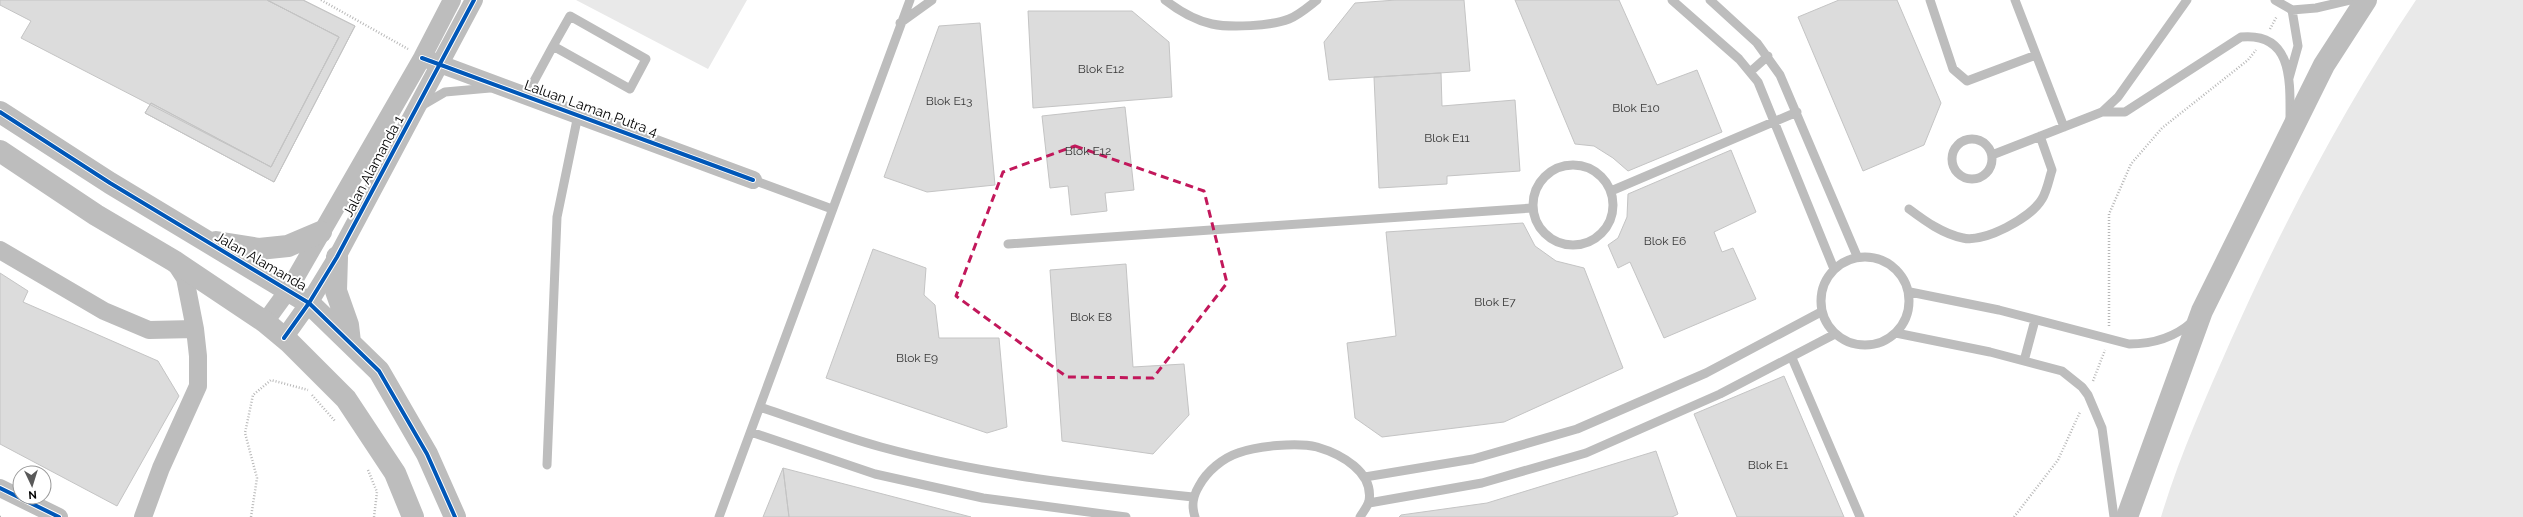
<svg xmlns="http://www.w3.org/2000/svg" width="2523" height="517" font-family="Raleway,sans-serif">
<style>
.green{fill:#e9e9e9}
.building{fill:#dcdcdc;stroke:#c4c4c4}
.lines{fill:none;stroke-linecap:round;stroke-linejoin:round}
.path{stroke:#b8b8b8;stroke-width:2.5;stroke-dasharray:1 2;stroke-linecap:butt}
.service{stroke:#bdbdbd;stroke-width:9}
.minor{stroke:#bdbdbd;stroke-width:18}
.tertiary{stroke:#bdbdbd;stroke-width:22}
.primary{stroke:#bdbdbd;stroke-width:22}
.cycleway-casing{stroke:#fff;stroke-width:6}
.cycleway{stroke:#0057b8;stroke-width:4}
.marked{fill:none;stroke:#c2185b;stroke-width:3;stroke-dasharray:8 5;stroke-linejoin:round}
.labels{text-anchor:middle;stroke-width:4;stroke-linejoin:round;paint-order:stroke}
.number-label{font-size:12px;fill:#373737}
.street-label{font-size:14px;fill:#000;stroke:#fff}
</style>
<rect width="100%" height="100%" fill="#fff"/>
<path class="green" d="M 576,0 L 747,0 L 708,69 Z
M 2416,0 L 2523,0 L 2523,517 L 2161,517 C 2179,457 2206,397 2231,340 C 2284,222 2344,107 2416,0 Z"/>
<path class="building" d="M 0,0 L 267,0 L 339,37 L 271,167 L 21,38 L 31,21 L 0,5 Z
M 267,0 L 303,0 L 355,26 L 274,182 L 145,113 L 151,103 L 271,167 L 339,37 Z
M 267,0 L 303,0 L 355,26 L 274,182 L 145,113 L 151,103 L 271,167 L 339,37 Z
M 1396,0 L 1464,0 L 1470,71 L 1329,80 L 1324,42 L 1355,3 Z
M 1515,0 L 1619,0 L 1657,85 L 1697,70 L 1722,132 L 1628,171 L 1613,158 L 1594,146 L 1575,144 Z
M 1839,0 L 1897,0 L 1941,103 L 1924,145 L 1863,171 L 1798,17 Z
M 1028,11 L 1132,11 L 1169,42 L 1172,97 L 1033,108 Z
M 980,23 L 995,185 L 927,192 L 884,177 L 939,26 Z
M 1441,73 L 1442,106 L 1515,100 L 1520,171 L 1447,176 L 1447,184 L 1379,188 L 1374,77 Z
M 1125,107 L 1134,190 L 1105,193 L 1107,211 L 1071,215 L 1068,186 L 1050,188 L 1042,116 Z
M 1731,150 L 1756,212 L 1714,232 L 1722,252 L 1733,248 L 1756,299 L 1664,338 L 1630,262 L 1618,268 L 1608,245 L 1618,238 L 1627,217 L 1628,194 Z
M 1523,223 L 1535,246 L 1556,261 L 1584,268 L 1623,368 L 1504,422 L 1382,437 L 1355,418 L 1347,343 L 1396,336 L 1386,232 Z
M 873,249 L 926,268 L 924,295 L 935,305 L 939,338 L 999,338 L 1007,427 L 987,433 L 826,378 Z
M 1126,264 L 1133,367 L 1184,364 L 1189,415 L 1153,454 L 1062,441 L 1050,270 Z
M 0,273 L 28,291 L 23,302 L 158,361 L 179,396 L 117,506 L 0,444 Z
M 1784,376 L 1844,517 L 1737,517 L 1694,414 Z
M 1656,451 L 1678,514 L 1672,517 L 1399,517 L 1401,515 L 1487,503 Z
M 783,468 L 971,517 L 789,517 Z
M 783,468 L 789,517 L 763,517 Z"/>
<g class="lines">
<path class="path" d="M 321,0 L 408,49
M 2270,29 L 2277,16
M 2109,326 L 2109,214 L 2131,164 L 2162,128 L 2248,60 L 2256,50
M 2093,381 L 2105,350
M 312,395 L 335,421
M 368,470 L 377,492 L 374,517
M 0,517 L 1,517
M 251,517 L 257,478 L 245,433 L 253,395 L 271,380 L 308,390
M 2014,517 L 2058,460 L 2080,412"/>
<path class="service" d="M 1165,0 C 1179,11 1194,20 1212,24 C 1230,28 1271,26 1289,19 C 1299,15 1308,7 1317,0
M 1672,0 L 1739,59 L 1758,82 L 1834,269
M 1710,0 L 1757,43 L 1780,75 L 1857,256
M 1930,0 L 1953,69 L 1967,81 L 2036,55
M 2015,0 L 2064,127
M 2275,0 L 2292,10 L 2316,8 L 2350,0
M 900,23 L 932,0
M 1750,72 L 1768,56
M 2289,78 L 2298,46 L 2292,10
M 526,96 L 553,46 L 630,89 L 646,59 L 570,16 L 553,46
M 421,106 L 445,92 L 490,88
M 2102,112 L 2118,97 L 2187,0
M1952 159a20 20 0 1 1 40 0a20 20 0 1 1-40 0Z
M 1992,155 L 2102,112 L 2125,112 L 2241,37 C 2294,32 2290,83 2290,122
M1533 205a40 40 0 1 1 80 0a40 40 0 1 1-80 0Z
M 753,180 L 832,209
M 1611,191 L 1797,112
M 1909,209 C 1925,221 1943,234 1963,238 C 1984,243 2031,218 2042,199 C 2047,191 2049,179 2052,170 L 2040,136
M 1008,244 L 1532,208
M1821 301a44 44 0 1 1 88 0a44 44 0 1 1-88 0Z
M 1910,292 L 1999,310 L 2129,344 C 2153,344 2174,338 2192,322
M 1896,333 L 1990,352 L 2062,371 L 2082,387 L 2088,395 L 2102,428 L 2114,517
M 1792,358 L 1860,517
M 2024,361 L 2035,320
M 760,407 C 800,420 840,436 881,447 C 983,475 1088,486 1193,497
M 751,432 L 875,474 L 983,498 L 1126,517
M 547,465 L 557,217 L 578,115
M 1365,477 L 1473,459 L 1577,429 L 1706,373 L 1821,312
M 1369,503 L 1482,483 L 1586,453 L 1720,394 L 1835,334
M 719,517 L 910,0
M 1195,517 C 1191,505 1193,496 1199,486 C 1207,471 1223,458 1238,453 C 1257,446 1297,442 1317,447 C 1341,454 1374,472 1369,501 C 1368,506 1363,512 1360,517"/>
<path class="minor" d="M 429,60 L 753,180
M 0,250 L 104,311 L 149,330 L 195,329
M 265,322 L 289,289 L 422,58 L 452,0
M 284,338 L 309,303 L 337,257 L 474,0
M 0,488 L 59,517
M 143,517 L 161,468 L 198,386 L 198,356 L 195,329 L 185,278 L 174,261"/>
<path class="tertiary" d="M 0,112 L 110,183 L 309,303 L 379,371 L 427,454 L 455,517
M 0,151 L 96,215 L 174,261 L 265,322 L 289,342 L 346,399 L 395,473 L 413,517
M 216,242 L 259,249 L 288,246 L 321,232
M 337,257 L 336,291 L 348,325 L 350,342"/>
<path class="primary" d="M 2127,517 L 2202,311 L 2324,65 L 2366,0"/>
<defs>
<path id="cycleway" d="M 422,58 L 753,180
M 0,112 L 110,183 L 309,303 L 379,371 L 427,454 L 455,517
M 284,338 L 309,303 L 337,257 L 474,0
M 0,488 L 59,517"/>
</defs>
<use href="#cycleway" class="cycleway-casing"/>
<use href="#cycleway" class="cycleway"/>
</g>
<path class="marked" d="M 1075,146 L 1204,191 L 1227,283 L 1153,378 L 1067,377 L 956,296 L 1003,172 Z"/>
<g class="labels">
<g class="number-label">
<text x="1101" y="73">Blok E12</text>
<text x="949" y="105">Blok E13</text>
<text x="1636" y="112">Blok E10</text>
<text x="1447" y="142">Blok E11</text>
<text x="1088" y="155">Blok E12</text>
<text x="1665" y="245">Blok E6</text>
<text x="1495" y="306">Blok E7</text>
<text x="1091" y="321">Blok E8</text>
<text x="917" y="362">Blok E9</text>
<text x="1768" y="469">Blok E1</text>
</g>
<g class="street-label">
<text transform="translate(591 108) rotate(20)" y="5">Laluan Laman Putra 4</text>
<text transform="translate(373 166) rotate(-62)" y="5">Jalan Alamanda 1</text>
<text transform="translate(261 261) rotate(30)" y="5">Jalan Alamanda</text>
</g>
</g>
<g transform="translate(32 485) rotate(176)"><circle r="19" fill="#ffffff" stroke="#999999"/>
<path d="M0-3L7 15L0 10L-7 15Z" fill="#595959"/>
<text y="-6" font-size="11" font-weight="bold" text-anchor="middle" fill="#000000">N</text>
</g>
</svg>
